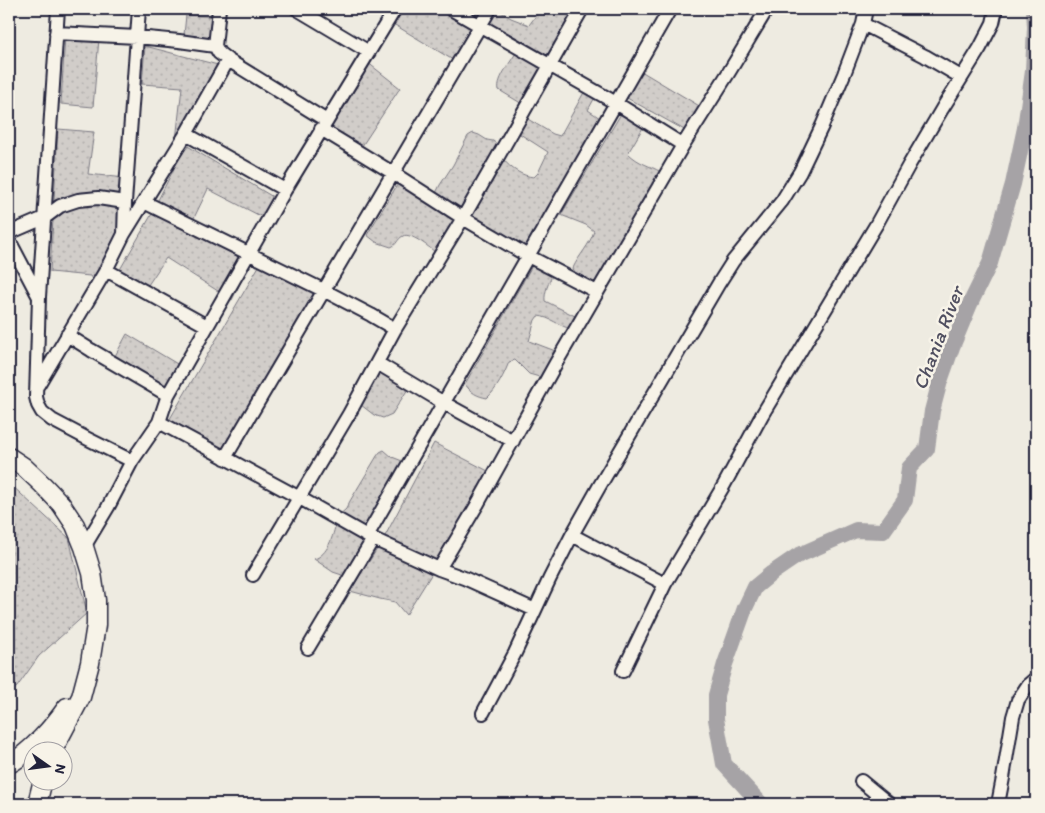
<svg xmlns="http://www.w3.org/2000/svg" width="1045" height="813" font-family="Itim,sans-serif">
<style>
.grass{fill:url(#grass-dots);stroke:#7a7882}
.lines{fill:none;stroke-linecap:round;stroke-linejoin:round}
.river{stroke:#a6a3a6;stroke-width:16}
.minor-casing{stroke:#22223b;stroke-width:16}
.highway-casing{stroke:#22223b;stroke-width:21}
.minor{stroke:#f7f3e8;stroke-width:12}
.highway{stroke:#f7f3e8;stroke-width:18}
.labels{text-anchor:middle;stroke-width:5;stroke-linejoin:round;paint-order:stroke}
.water-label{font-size:20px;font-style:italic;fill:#504f60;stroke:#f7f3e8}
</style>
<defs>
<pattern id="grass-dots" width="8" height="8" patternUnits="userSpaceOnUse" patternTransform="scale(1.25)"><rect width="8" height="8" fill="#d1cdc9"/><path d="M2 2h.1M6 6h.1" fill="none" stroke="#b3b0ae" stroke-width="1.8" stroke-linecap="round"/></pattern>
</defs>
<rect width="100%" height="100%" fill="#eeebe1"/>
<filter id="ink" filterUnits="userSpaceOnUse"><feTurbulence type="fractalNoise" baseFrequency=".02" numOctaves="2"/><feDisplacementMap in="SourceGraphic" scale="10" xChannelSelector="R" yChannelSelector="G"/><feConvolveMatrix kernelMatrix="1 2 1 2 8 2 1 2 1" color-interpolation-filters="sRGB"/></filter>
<g filter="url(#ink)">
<path class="grass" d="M 398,9 L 444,9 L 478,28 L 458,63 L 390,22 Z
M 495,9 L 497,9 L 511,18 L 529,25 L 541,9 L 579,9 L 549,62 L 485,27 Z
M 186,15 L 217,17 L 215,39 L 184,35 Z
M 65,35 L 99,39 L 93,107 L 61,104 Z
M 145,46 L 218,65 L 175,149 L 182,87 L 142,84 Z
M 518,49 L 547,65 L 523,106 L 519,102 L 499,90 C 496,78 513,60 518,49 Z
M 367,62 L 400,88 L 360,149 L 329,131 Z
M 641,71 L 701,107 L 688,132 L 627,98 Z
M 588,85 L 599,90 L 588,110 L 606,122 L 531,256 L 467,220 L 503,159 C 511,169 522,176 534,177 L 538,173 L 548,152 L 520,134 L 519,126 L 526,118 L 553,134 L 560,136 Z
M 625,107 L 644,126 L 628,153 C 639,164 649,165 661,172 L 596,284 L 575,273 L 573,268 C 579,255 590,245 594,231 L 586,225 L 561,215 Z
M 58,129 L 94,132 L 88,174 L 125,178 L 121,247 L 94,282 L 90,276 L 50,272 Z
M 473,133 L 479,135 L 487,140 L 493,141 L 502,148 L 463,217 L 433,199 L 440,185 L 453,165 L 468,136 Z
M 186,145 L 283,203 L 270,221 L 208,189 L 192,222 L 157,202 Z
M 399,182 L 460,221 L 435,252 C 429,247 410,232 403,236 C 397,239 397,245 391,247 L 376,242 L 367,235 Z
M 153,212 L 250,263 L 232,300 L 166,258 L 146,288 L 118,273 Z
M 533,264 L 553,274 C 549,282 544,292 545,301 L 577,317 L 571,329 C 559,326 550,317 538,316 L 535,320 L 529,341 L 558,352 L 543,378 L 529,374 L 515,360 L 509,362 C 504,375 497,389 487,398 C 477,396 471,393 465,384 Z
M 259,266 L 323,297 L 223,459 L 164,429 Z
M 127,334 L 189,371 L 170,403 L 109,367 Z
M 378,371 L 408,389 L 392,414 L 383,418 L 374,415 L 361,405 L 364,396 Z
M 434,443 L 490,472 L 436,563 L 383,540 Z
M 384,450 L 392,457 L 415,466 L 374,537 L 336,518 L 346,509 L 350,501 L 377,456 L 380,452 Z
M 9,483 L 69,538 L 87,613 L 39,656 L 17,687 L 9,692 Z
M 336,523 L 372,541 L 329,602 L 342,575 L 333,572 L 314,559 C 328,555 333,536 336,523 Z
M 379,546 L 434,570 L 406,615 L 395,602 L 380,599 L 350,591 Z"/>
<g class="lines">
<path class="river" d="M 761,804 L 724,764 L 716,719 L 716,695 L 725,664 L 745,608 L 755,587 L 772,573 L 797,556 L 856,530 L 883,531 L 905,500 L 909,468 L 927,449 L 932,411 L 940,381 L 952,347 L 970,304 L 990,263 L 1001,225 L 1013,184 L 1025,128 L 1033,71 L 1035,27 L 1034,9"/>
<defs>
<path id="minor" d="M 58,9 L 39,297 L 36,397 L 38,405 L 42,412 L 52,420 L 88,439 L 132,461
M 219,9 L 215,46 L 219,53 L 228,60 L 327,121
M 297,9 L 369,52
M 451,9 L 616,103 L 683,145
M 863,24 L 925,56 L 961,77
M 56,33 L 137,37 L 179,41 L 215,46
M 321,129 L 393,173 L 463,218 L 528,256 L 597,292
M 186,134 L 285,190
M 144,202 L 325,291 L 371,315 L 395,329
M 9,233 L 44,218 L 60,206 L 78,200 L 98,198 L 125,202
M 124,234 L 186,134 L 228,60
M 9,240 L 39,297
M 106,270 L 207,326
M 67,335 L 91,350 L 168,395
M 377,363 L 444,403 L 513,441
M 38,385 L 106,270 L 124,234 L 125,202 L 139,9
M 159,422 L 298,497 L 367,536 L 439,569 L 464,578 L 535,610
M 225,458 L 490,9
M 572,535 L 665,584 L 724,485 L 762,415 L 876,225 L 909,165 L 942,109 L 980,48 L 993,23 L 995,14 L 995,9
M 367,536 L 670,9
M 84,547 L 108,507 L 132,461 L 159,422 L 168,395 L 285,190 L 395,9
M 439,569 L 477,505 L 556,363 L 683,145 L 729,72 L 767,9
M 253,575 L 349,414 L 395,329 L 463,218 L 582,9
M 308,648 L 373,539
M 623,671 L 665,584
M 483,713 L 515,653 L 550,578 L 572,535 L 599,487 L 719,283 L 733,261 L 782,201 L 800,172 L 822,126 L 844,74 L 863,24 L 866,9
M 861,781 L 889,804
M 998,804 L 1003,778 L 1013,717 L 1018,700 L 1028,685 L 1036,678"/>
<path id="highway" d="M 9,457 L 24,467 L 43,485 L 61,504 L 75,525 L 84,547 L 92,573 L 96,600 L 96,625 L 90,663 L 81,697 L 53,750
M 9,764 C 30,753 54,726 67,707
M 37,804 L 43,780"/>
</defs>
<use href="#minor" class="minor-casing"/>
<use href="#highway" class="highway-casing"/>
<use href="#minor" class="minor"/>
<use href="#highway" class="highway"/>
</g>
</g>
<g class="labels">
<g class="water-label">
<text transform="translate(938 338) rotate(-69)" y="7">Chania River</text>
</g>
</g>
<rect width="1045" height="813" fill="none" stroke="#f7f3e8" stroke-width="30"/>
<rect x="15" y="15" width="1015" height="783" fill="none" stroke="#22223b" stroke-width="2" filter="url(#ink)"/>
<g transform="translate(48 766) rotate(104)"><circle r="24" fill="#f7f3e8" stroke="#a29fa3"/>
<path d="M0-4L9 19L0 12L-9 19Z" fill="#22223b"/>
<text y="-8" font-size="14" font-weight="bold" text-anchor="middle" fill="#22223b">N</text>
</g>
</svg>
